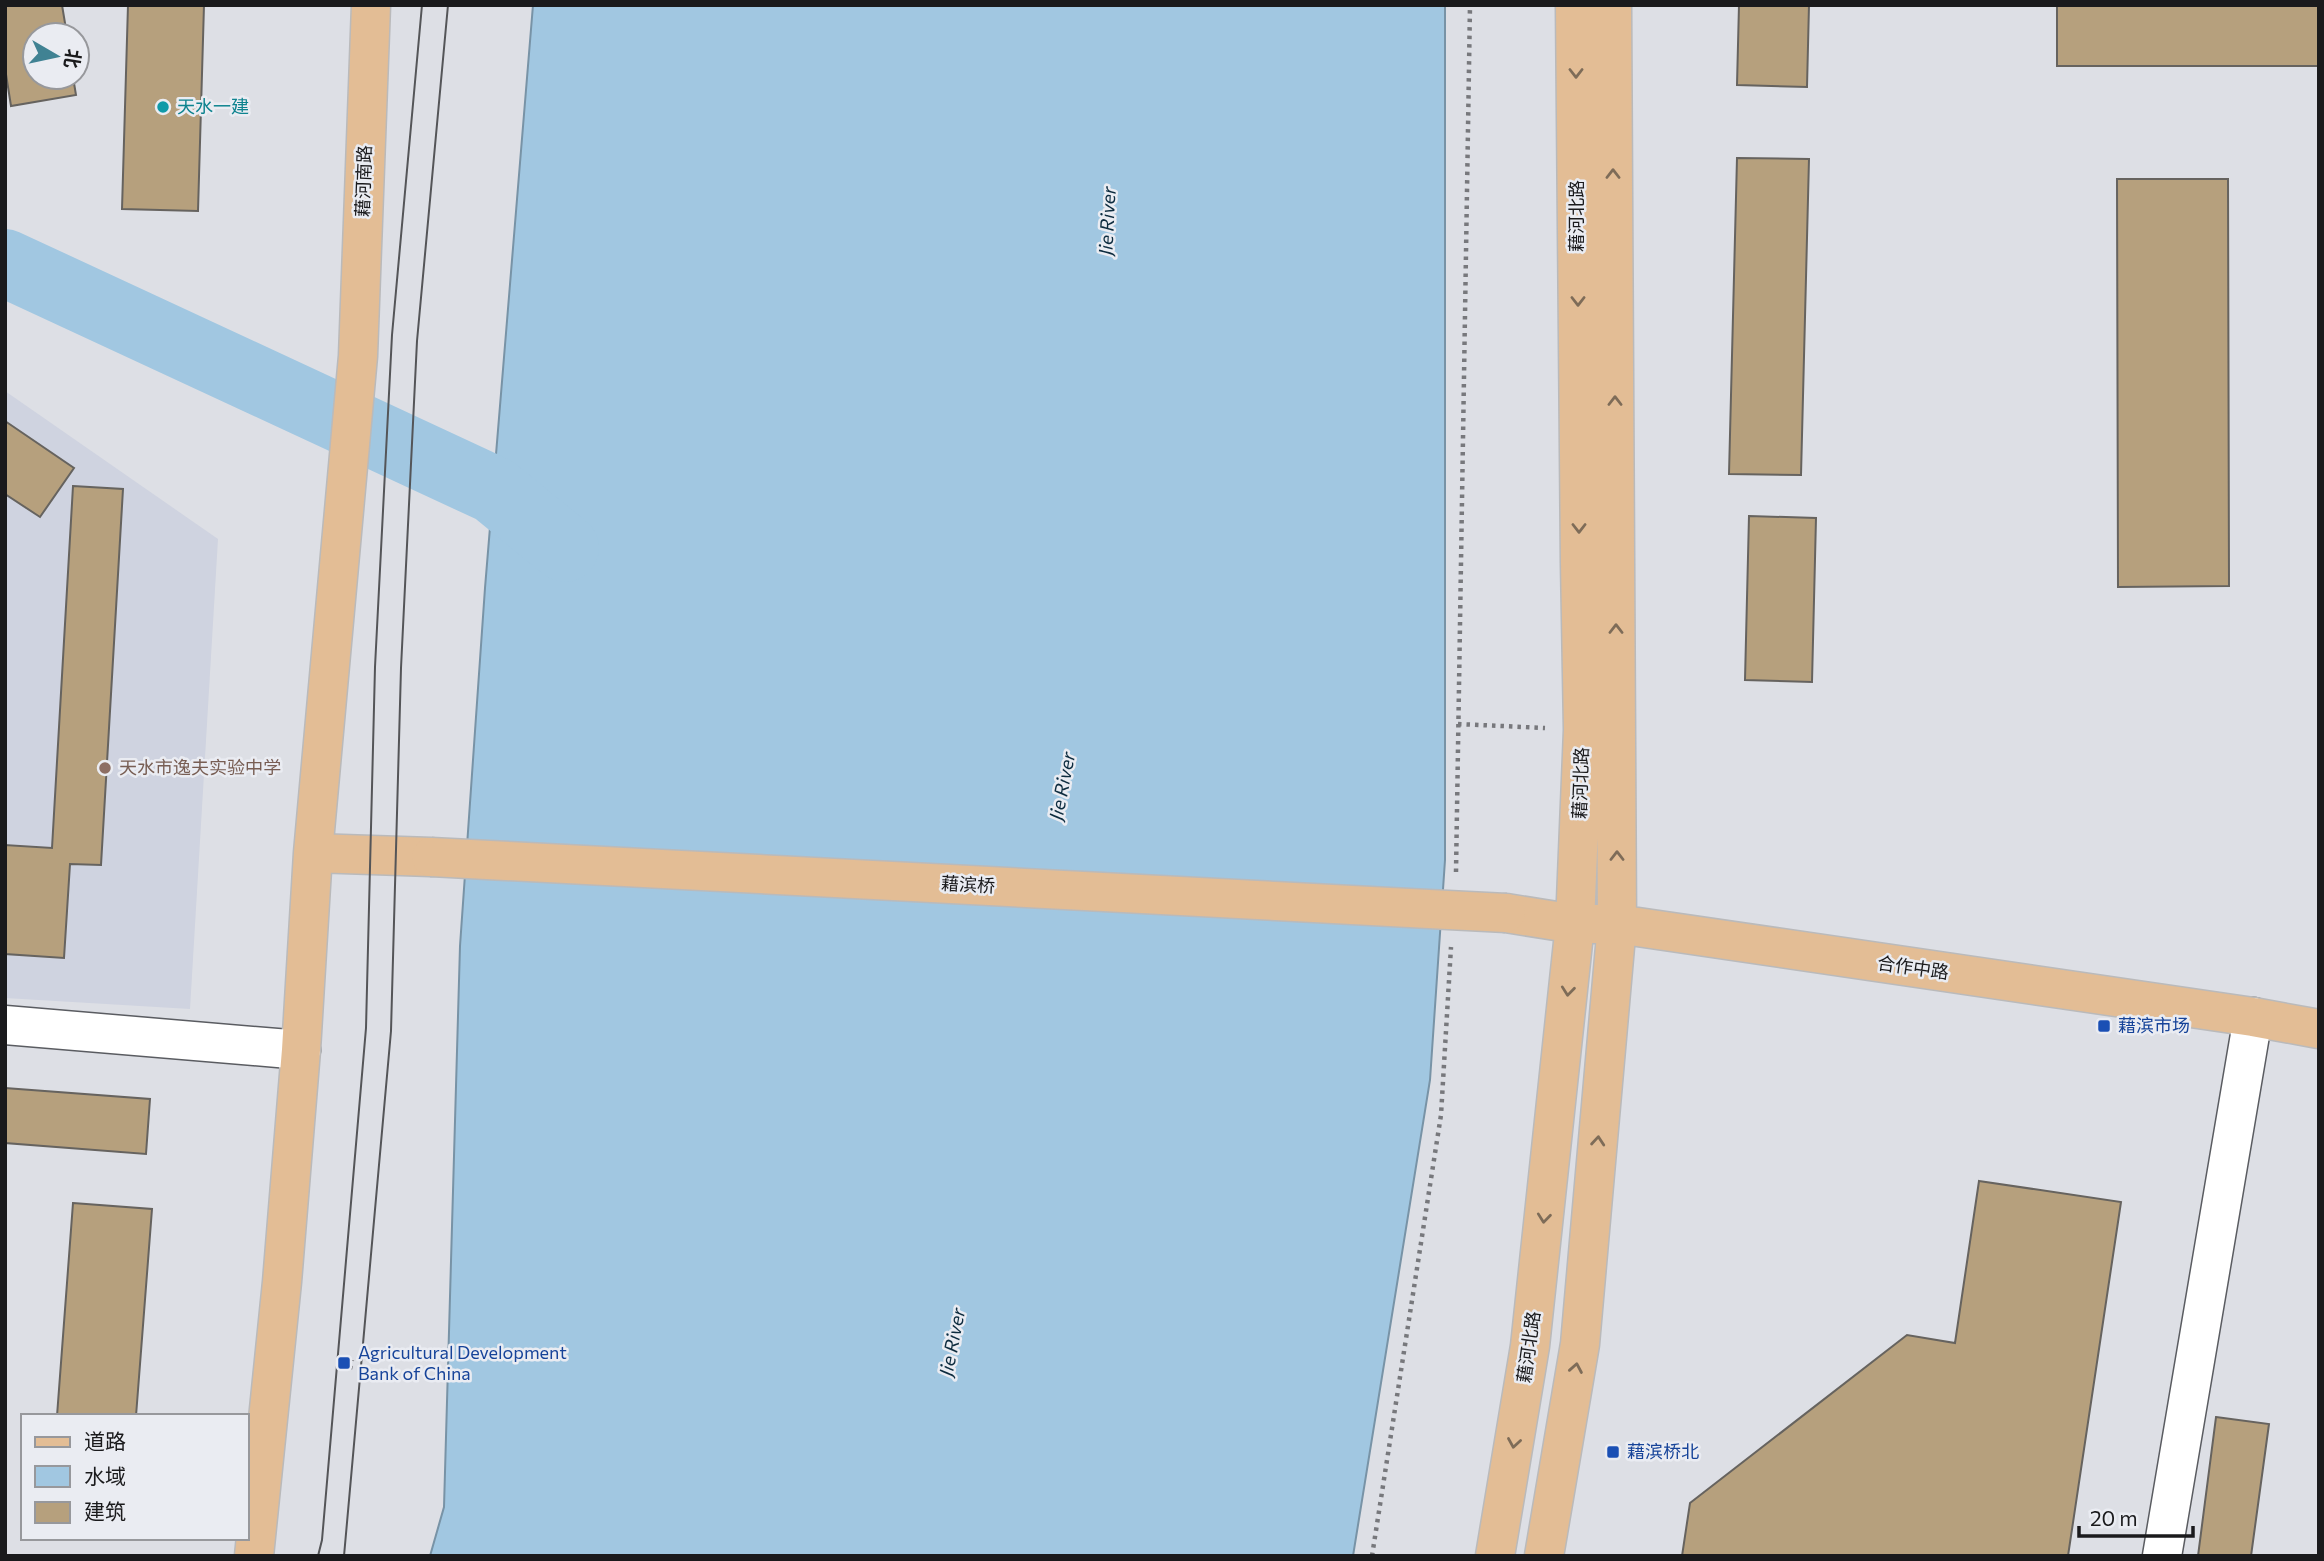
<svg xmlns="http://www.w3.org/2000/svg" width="2324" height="1561" font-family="Commissioner,'Noto Sans SC',sans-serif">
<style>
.built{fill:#cfd3e0}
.water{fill:#a1c7e1;stroke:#7893a6;stroke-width:2}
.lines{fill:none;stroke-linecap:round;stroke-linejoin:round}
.river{stroke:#a1c7e1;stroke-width:68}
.building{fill:#b6a07d;stroke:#66635f;stroke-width:2}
.minor-casing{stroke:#5a5c61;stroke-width:41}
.major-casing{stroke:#bababb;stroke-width:41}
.path{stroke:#77787c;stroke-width:4.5;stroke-dasharray:3.5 5;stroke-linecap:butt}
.minor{stroke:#fff;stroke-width:38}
.major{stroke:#e3bd95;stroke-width:38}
.tram{stroke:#545558;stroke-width:2}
.major-bridge-casing{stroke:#bababb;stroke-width:41;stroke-linecap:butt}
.major-bridge{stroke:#e3bd95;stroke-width:38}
.oneway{stroke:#7e6c58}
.culture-dot{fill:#0f9aa8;stroke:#eaecf2;stroke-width:2.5}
.education-dot{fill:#8d6e63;stroke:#eaecf2;stroke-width:2.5}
.transit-dot{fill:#1a4fb4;stroke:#eaecf2;stroke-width:2.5}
.labels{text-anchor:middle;stroke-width:5;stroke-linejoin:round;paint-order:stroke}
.culture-label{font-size:18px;fill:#0d838f;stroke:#eaecf2;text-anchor:start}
.street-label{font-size:18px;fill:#1a1a1c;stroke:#eaecf2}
.education-label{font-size:18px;fill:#785e54;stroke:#eaecf2;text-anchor:start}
.transit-label{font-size:18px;fill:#164399;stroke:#eaecf2;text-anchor:start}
.water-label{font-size:19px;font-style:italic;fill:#0d2c3f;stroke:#eaecf2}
</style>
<rect width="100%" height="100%" fill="#dddfe5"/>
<path class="built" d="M 5,391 L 218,539 L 190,1009 L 5,998 Z"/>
<path class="water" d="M 533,5 L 1445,5 L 1445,860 L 1430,1080 L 1353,1556 L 430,1556 L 444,1507 L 460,946 L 485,588 Z"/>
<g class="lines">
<path class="river" d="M 5,263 L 494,490 L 565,548"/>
</g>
<path class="building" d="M 5,5 L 62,5 L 67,35 L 35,35 L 35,77 L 73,77 L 76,95 L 11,106 L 5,68 Z
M 128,5 L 204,5 L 198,211 L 122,209 Z
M 1739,5 L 1809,5 L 1807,87 L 1737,85 Z
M 2057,5 L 2319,5 L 2319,66 L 2057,66 Z
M 1737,158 L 1809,159 L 1801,475 L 1729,474 Z
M 2117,179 L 2228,179 L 2229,586 L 2118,587 Z
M 5,421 L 74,468 L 40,517 L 5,494 Z
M 73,486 L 123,489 L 101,865 L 70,864 L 64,958 L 5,954 L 5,845 L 52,848 Z
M 1749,516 L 1816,518 L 1812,682 L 1745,680 Z
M 5,1088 L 150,1099 L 146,1154 L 5,1143 Z
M 1979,1181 L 2121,1202 L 2068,1556 L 1682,1556 L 1690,1503 L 1907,1335 L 1955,1343 Z
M 73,1203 L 152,1209 L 136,1416 L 57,1416 Z
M 2216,1417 L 2269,1424 L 2251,1556 L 2198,1556 Z"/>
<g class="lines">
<defs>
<path id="minor" d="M 5,1025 L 301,1050
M 2162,1556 L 2253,1017"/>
<path id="major" d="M 313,853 L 431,857
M 1506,913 L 1575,924 L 1617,924 L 2253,1017 L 2319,1029
M 254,1556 L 282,1282 L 301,1050 L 313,853 L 358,356 L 371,5
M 1495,1556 L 1530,1346 L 1575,924 L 1583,730 L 1580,563 L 1575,5
M 1544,1556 L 1580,1344 L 1617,924 L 1612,5"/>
</defs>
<use href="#minor" class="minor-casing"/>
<use href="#major" class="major-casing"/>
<path class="path" d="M 1458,724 L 1545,728
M 1456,872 L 1470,5
M 350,1369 L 352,1360
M 1372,1556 L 1441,1115 L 1451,947"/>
<use href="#minor" class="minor"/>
<use href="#major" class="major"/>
<path class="tram" d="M 318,1556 L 322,1540 L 366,1028 L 375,667 L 392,335 L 422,5
M 344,1556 L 391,1031 L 401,668 L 417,341 L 448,5"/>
<defs>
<path id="major-bridge" d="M 431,857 L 1506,913"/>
</defs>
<use href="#major-bridge" class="major-bridge-casing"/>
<use href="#major-bridge" class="major-bridge"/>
</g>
<defs><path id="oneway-chevron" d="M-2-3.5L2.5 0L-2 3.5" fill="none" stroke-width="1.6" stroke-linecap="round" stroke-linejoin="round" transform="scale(1.75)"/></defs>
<g class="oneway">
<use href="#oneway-chevron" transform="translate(1576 73) rotate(90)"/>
<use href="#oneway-chevron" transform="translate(1613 174) rotate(-90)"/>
<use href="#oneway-chevron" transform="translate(1578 301) rotate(90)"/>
<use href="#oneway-chevron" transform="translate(1615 401) rotate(-90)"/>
<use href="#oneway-chevron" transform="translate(1579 528) rotate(90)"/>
<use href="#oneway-chevron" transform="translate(1616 629) rotate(-90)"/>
<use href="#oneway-chevron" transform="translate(1617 856) rotate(-90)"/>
<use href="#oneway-chevron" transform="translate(1568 991) rotate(96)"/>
<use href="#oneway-chevron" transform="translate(1598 1141) rotate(-85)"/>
<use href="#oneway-chevron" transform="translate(1544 1218) rotate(96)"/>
<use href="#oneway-chevron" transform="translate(1576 1368) rotate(-80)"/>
<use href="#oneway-chevron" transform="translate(1514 1443) rotate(99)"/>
</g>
<circle class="culture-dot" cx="163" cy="107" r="7"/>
<circle class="education-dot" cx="105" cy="768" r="7"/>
<g class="transit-dot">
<rect x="2097" y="1019" width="14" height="14" rx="3.5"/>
<rect x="337" y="1356" width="14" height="14" rx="3.5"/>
<rect x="1606" y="1445" width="14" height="14" rx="3.5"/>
</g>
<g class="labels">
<g class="culture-label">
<text x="177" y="113">天水一建</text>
</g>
<g class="street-label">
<text transform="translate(364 181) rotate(-88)" y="6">藉河南路</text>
<text transform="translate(1577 216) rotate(-90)" y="6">藉河北路</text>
<text transform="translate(1581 783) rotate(-88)" y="6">藉河北路</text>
<text transform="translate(968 885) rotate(3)" y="6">藉滨桥</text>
<text transform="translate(1913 968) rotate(8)" y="6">合作中路</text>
<text transform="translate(1529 1347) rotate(-82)" y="6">藉河北路</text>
</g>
<g class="education-label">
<text x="119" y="774">天水市逸夫实验中学</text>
</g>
<g class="transit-label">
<text x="2118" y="1032">藉滨市场</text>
<text x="358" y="1359">Agricultural Development<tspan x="358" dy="21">Bank of China</tspan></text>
<text x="1627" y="1458">藉滨桥北</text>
</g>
<g class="water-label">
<text transform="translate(1107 221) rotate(-87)" y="7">Jie River</text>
<text transform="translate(1062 786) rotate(-79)" y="7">Jie River</text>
<text transform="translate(952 1342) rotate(-79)" y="7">Jie River</text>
</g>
</g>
<rect width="2324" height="1561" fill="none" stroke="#1a1a1c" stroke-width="14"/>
<rect x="21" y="1414" width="228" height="126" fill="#eaecf2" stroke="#97989c" stroke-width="2"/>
<rect x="35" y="1437" width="35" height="10" fill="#e3bd95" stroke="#97989c" stroke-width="2"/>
<text x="84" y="1449" font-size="21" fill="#1a1a1c">道路</text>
<rect x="35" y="1466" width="35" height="21" fill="#a1c7e1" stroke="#97989c" stroke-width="2"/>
<text x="84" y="1484" font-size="21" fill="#1a1a1c">水域</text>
<rect x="35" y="1502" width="35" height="21" fill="#b6a07d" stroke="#97989c" stroke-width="2"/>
<text x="84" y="1519" font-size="21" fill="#1a1a1c">建筑</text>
<g transform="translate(56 56) rotate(99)"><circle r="33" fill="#eaecf2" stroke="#97989c" stroke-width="2"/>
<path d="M0-5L12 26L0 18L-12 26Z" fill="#408293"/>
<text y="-10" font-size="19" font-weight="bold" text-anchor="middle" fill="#1a1a1c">北</text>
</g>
<path d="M2079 1526v10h114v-10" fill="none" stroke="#1a1a1c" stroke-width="3.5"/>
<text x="2090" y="1526" font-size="21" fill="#1a1a1c" stroke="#eaecf2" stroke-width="5" paint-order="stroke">20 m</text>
</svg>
